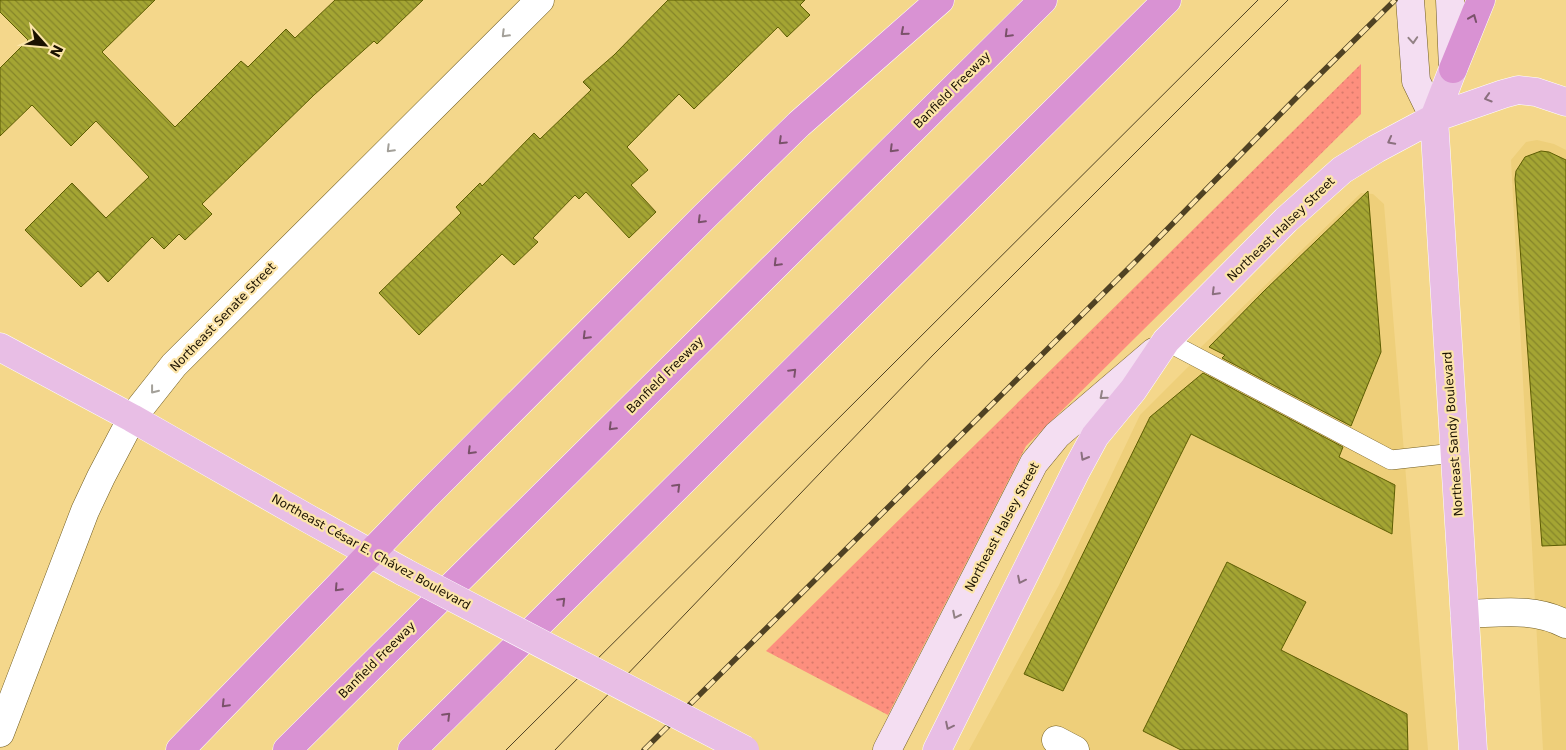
<svg xmlns="http://www.w3.org/2000/svg" width="1566" height="750" font-family="'DejaVu Sans',sans-serif">
<style>
.built{fill:#eecf7a}
.grass{fill:url(#grass-dots)}
.building{fill:url(#building-back-hatch);stroke:#5d5d02}
.lines{fill:none;stroke-linecap:round;stroke-linejoin:round}
.service-casing{stroke:#705c21;stroke-width:20}
.minor-casing{stroke:#705c21;stroke-width:29}
.secondary-casing{stroke:#705c21;stroke-width:29}
.primary-casing{stroke:#fff;stroke-width:29}
.motorway-casing{stroke:#fff;stroke-width:29}
.service{stroke:#fff;stroke-width:19}
.minor{stroke:#fff;stroke-width:28}
.secondary{stroke:#f4def2;stroke-width:28}
.primary{stroke:#e8bee5;stroke-width:28}
.motorway{stroke:#d992d3;stroke-width:28}
.tram{stroke:#504223;stroke-width:1}
.rail-casing{stroke:#504223;stroke-width:5.5}
.rail{stroke:#fce5a9;stroke-width:4;stroke-dasharray:11;stroke-linecap:butt}
.primary-bridge-casing{stroke:#fff;stroke-width:29;stroke-linecap:butt}
.primary-bridge{stroke:#e8bee5;stroke-width:28}
.oneway{stroke:#7a526a}
.oneway2{stroke:#a3a099}
.oneway3{stroke:#928285}
.oneway4{stroke:#8b707e}
.labels{text-anchor:middle;stroke-width:4.5;stroke-linejoin:round;paint-order:stroke}
.street-label{font-size:12px;fill:#1a1100;stroke:#fce5a9}
</style>
<defs>
<pattern id="grass-dots" width="8" height="8" patternUnits="userSpaceOnUse" patternTransform="scale(1.25)"><rect width="8" height="8" fill="#fd8f7e"/><path d="M2 2h.1M6 6h.1" fill="none" stroke="#d87a6b" stroke-width="1.8" stroke-linecap="round"/></pattern>
<pattern id="building-back-hatch" width="6" height="6" patternUnits="userSpaceOnUse" patternTransform="scale(1.25)"><rect width="6" height="6" fill="#a4a533"/><path d="M-1 5l2 2M0 0l6 6M5-1l2 2" fill="none" stroke="#858529"/></pattern>
</defs>
<rect width="100%" height="100%" fill="#f4d78b"/>
<path class="built" d="M 1537,140 L 1554,144 L 1566,150 L 1566,750 L 1543,750 L 1511,160 L 1526,142 Z
M 1361,193 L 1373,194 L 1384,204 L 1428,750 L 969,750 L 1059,585 L 1140,415 L 1193,362 L 1200,348 Z"/>
<path class="grass" d="M 1361,64 L 1361,114 L 1026,446 L 888,715 L 766,651 Z"/>
<path class="building" d="M 0,0 L 155,0 L 102,52 L 175,127 L 241,61 L 248,67 L 286,29 L 295,38 L 335,0 L 423,0 L 377,44 L 374,41 L 314,95 L 202,204 L 212,214 L 185,240 L 179,234 L 164,249 L 152,237 L 108,282 L 98,271 L 81,287 L 25,230 L 72,183 L 106,218 L 149,177 L 96,121 L 71,146 L 32,105 L 0,136 L 0,68 L 28,40 L 0,12 Z
M 668,0 L 805,0 L 800,5 L 810,15 L 787,37 L 778,27 L 694,109 L 679,94 L 627,147 L 648,170 L 631,185 L 656,212 L 629,238 L 586,192 L 579,199 L 575,195 L 533,238 L 538,242 L 514,265 L 502,254 L 419,335 L 379,293 L 461,213 L 456,207 L 480,183 L 482,186 L 534,133 L 540,139 L 591,90 L 583,82 L 614,55 Z
M 1541,151 L 1549,152 L 1566,160 L 1566,545 L 1542,546 L 1515,179 L 1516,171 L 1525,157 Z
M 1368,191 L 1381,352 L 1351,426 L 1222,358 L 1225,355 L 1209,347 L 1264,291 Z
M 1203,373 L 1343,447 L 1339,457 L 1395,485 L 1392,534 L 1191,434 L 1063,691 L 1024,674 L 1150,417 Z
M 1227,562 L 1306,602 L 1281,650 L 1407,714 L 1408,750 L 1181,750 L 1143,731 Z"/>
<g class="lines">
<defs>
<path id="service" d="M 1166,341 L 1391,460 L 1454,453"/>
<path id="minor" d="M 1465,614 C 1500,613 1533,607 1566,624
M 0,733 L 85,511 L 101,477 L 132,418 L 174,365 L 540,0
M 1056,740 L 1075,750"/>
<path id="secondary" d="M 1410,0 L 1416,81 L 1434,118
M 1450,0 L 1453,69
M 887,750 L 1034,463 L 1057,435 L 1154,352"/>
<path id="primary" d="M 1453,69 L 1434,118 L 1473,750
M 0,347 L 132,418 L 307,518 L 404,572
M 937,750 L 1076,471 L 1095,436 L 1133,390 L 1166,341 L 1286,220 L 1342,170 L 1376,149 L 1434,118 L 1503,94 L 1518,90 L 1536,92 L 1566,102"/>
<path id="motorway" d="M 1453,69 L 1481,0
M 180,750 L 427,495 L 705,216 L 799,124 L 940,0
M 287,750 L 1043,0
M 412,750 L 1167,0"/>
</defs>
<use href="#service" class="service-casing"/>
<use href="#minor" class="minor-casing"/>
<use href="#secondary" class="secondary-casing"/>
<use href="#primary" class="primary-casing"/>
<use href="#motorway" class="motorway-casing"/>
<use href="#service" class="service"/>
<use href="#minor" class="minor"/>
<use href="#secondary" class="secondary"/>
<use href="#primary" class="primary"/>
<use href="#motorway" class="motorway"/>
<path class="tram" d="M 506,750 L 1258,0
M 555,750 L 932,356 L 1288,0"/>
<defs>
<path id="rail" d="M 644,750 L 1136,261 L 1299,95 L 1395,0"/>
</defs>
<use href="#rail" class="rail-casing"/>
<use href="#rail" class="rail"/>
<defs>
<path id="primary-bridge" d="M 404,572 L 745,750"/>
</defs>
<use href="#primary-bridge" class="primary-bridge-casing"/>
<use href="#primary-bridge" class="primary-bridge"/>
</g>
<defs><path id="oneway-chevron" d="M-2-3.5L2.5 0L-2 3.5" fill="none" stroke-width="1.6" stroke-linecap="round" stroke-linejoin="round" transform="scale(1.25)"/></defs>
<g class="oneway">
<use href="#oneway-chevron" transform="translate(1473 18) rotate(-68)"/>
<use href="#oneway-chevron" transform="translate(904 32) rotate(139)"/>
<use href="#oneway-chevron" transform="translate(1008 34) rotate(135)"/>
<use href="#oneway-chevron" transform="translate(782 141) rotate(136)"/>
<use href="#oneway-chevron" transform="translate(893 149) rotate(135)"/>
<use href="#oneway-chevron" transform="translate(701 220) rotate(135)"/>
<use href="#oneway-chevron" transform="translate(777 263) rotate(135)"/>
<use href="#oneway-chevron" transform="translate(586 336) rotate(135)"/>
<use href="#oneway-chevron" transform="translate(793 372) rotate(-45)"/>
<use href="#oneway-chevron" transform="translate(612 427) rotate(135)"/>
<use href="#oneway-chevron" transform="translate(471 451) rotate(135)"/>
<use href="#oneway-chevron" transform="translate(677 487) rotate(-45)"/>
<use href="#oneway-chevron" transform="translate(338 588) rotate(133)"/>
<use href="#oneway-chevron" transform="translate(562 601) rotate(-45)"/>
<use href="#oneway-chevron" transform="translate(225 704) rotate(134)"/>
<use href="#oneway-chevron" transform="translate(447 716) rotate(-45)"/>
</g>
<g class="oneway2">
<use href="#oneway-chevron" transform="translate(505 34) rotate(135)"/>
<use href="#oneway-chevron" transform="translate(390 149) rotate(135)"/>
<use href="#oneway-chevron" transform="translate(154 390) rotate(128)"/>
</g>
<g class="oneway3">
<use href="#oneway-chevron" transform="translate(1413 40) rotate(86)"/>
<use href="#oneway-chevron" transform="translate(1103 396) rotate(139)"/>
<use href="#oneway-chevron" transform="translate(956 615) rotate(117)"/>
</g>
<g class="oneway4">
<use href="#oneway-chevron" transform="translate(1488 98) rotate(163)"/>
<use href="#oneway-chevron" transform="translate(1391 141) rotate(152)"/>
<use href="#oneway-chevron" transform="translate(1215 292) rotate(135)"/>
<use href="#oneway-chevron" transform="translate(1084 457) rotate(120)"/>
<use href="#oneway-chevron" transform="translate(1021 580) rotate(116)"/>
<use href="#oneway-chevron" transform="translate(949 726) rotate(116)"/>
</g>
<g class="labels">
<g class="street-label">
<text transform="translate(952 90) rotate(-45)" y="4">Banfield Freeway</text>
<text transform="translate(1281 229) rotate(-44)" y="4">Northeast Halsey Street</text>
<text transform="translate(223 317) rotate(-46)" y="4">Northeast Senate Street</text>
<text transform="translate(665 375) rotate(-45)" y="4">Banfield Freeway</text>
<text transform="translate(1453 434) rotate(-94)" y="4">Northeast Sandy Boulevard</text>
<text transform="translate(1002 527) rotate(-62)" y="4">Northeast Halsey Street</text>
<text transform="translate(371 552) rotate(29)" y="4">Northeast César E. Chávez Boulevard</text>
<text transform="translate(377 660) rotate(-45)" y="4">Banfield Freeway</text>
</g>
</g>
<g transform="translate(45 45) rotate(117)" stroke="#fce5a9" stroke-width="4" paint-order="stroke">
<path d="M0-4L9 19L0 12L-9 19Z" fill="#1a1100"/>
<text y="-8" font-size="14" font-weight="bold" text-anchor="middle" fill="#1a1100">N</text>
</g>
</svg>
